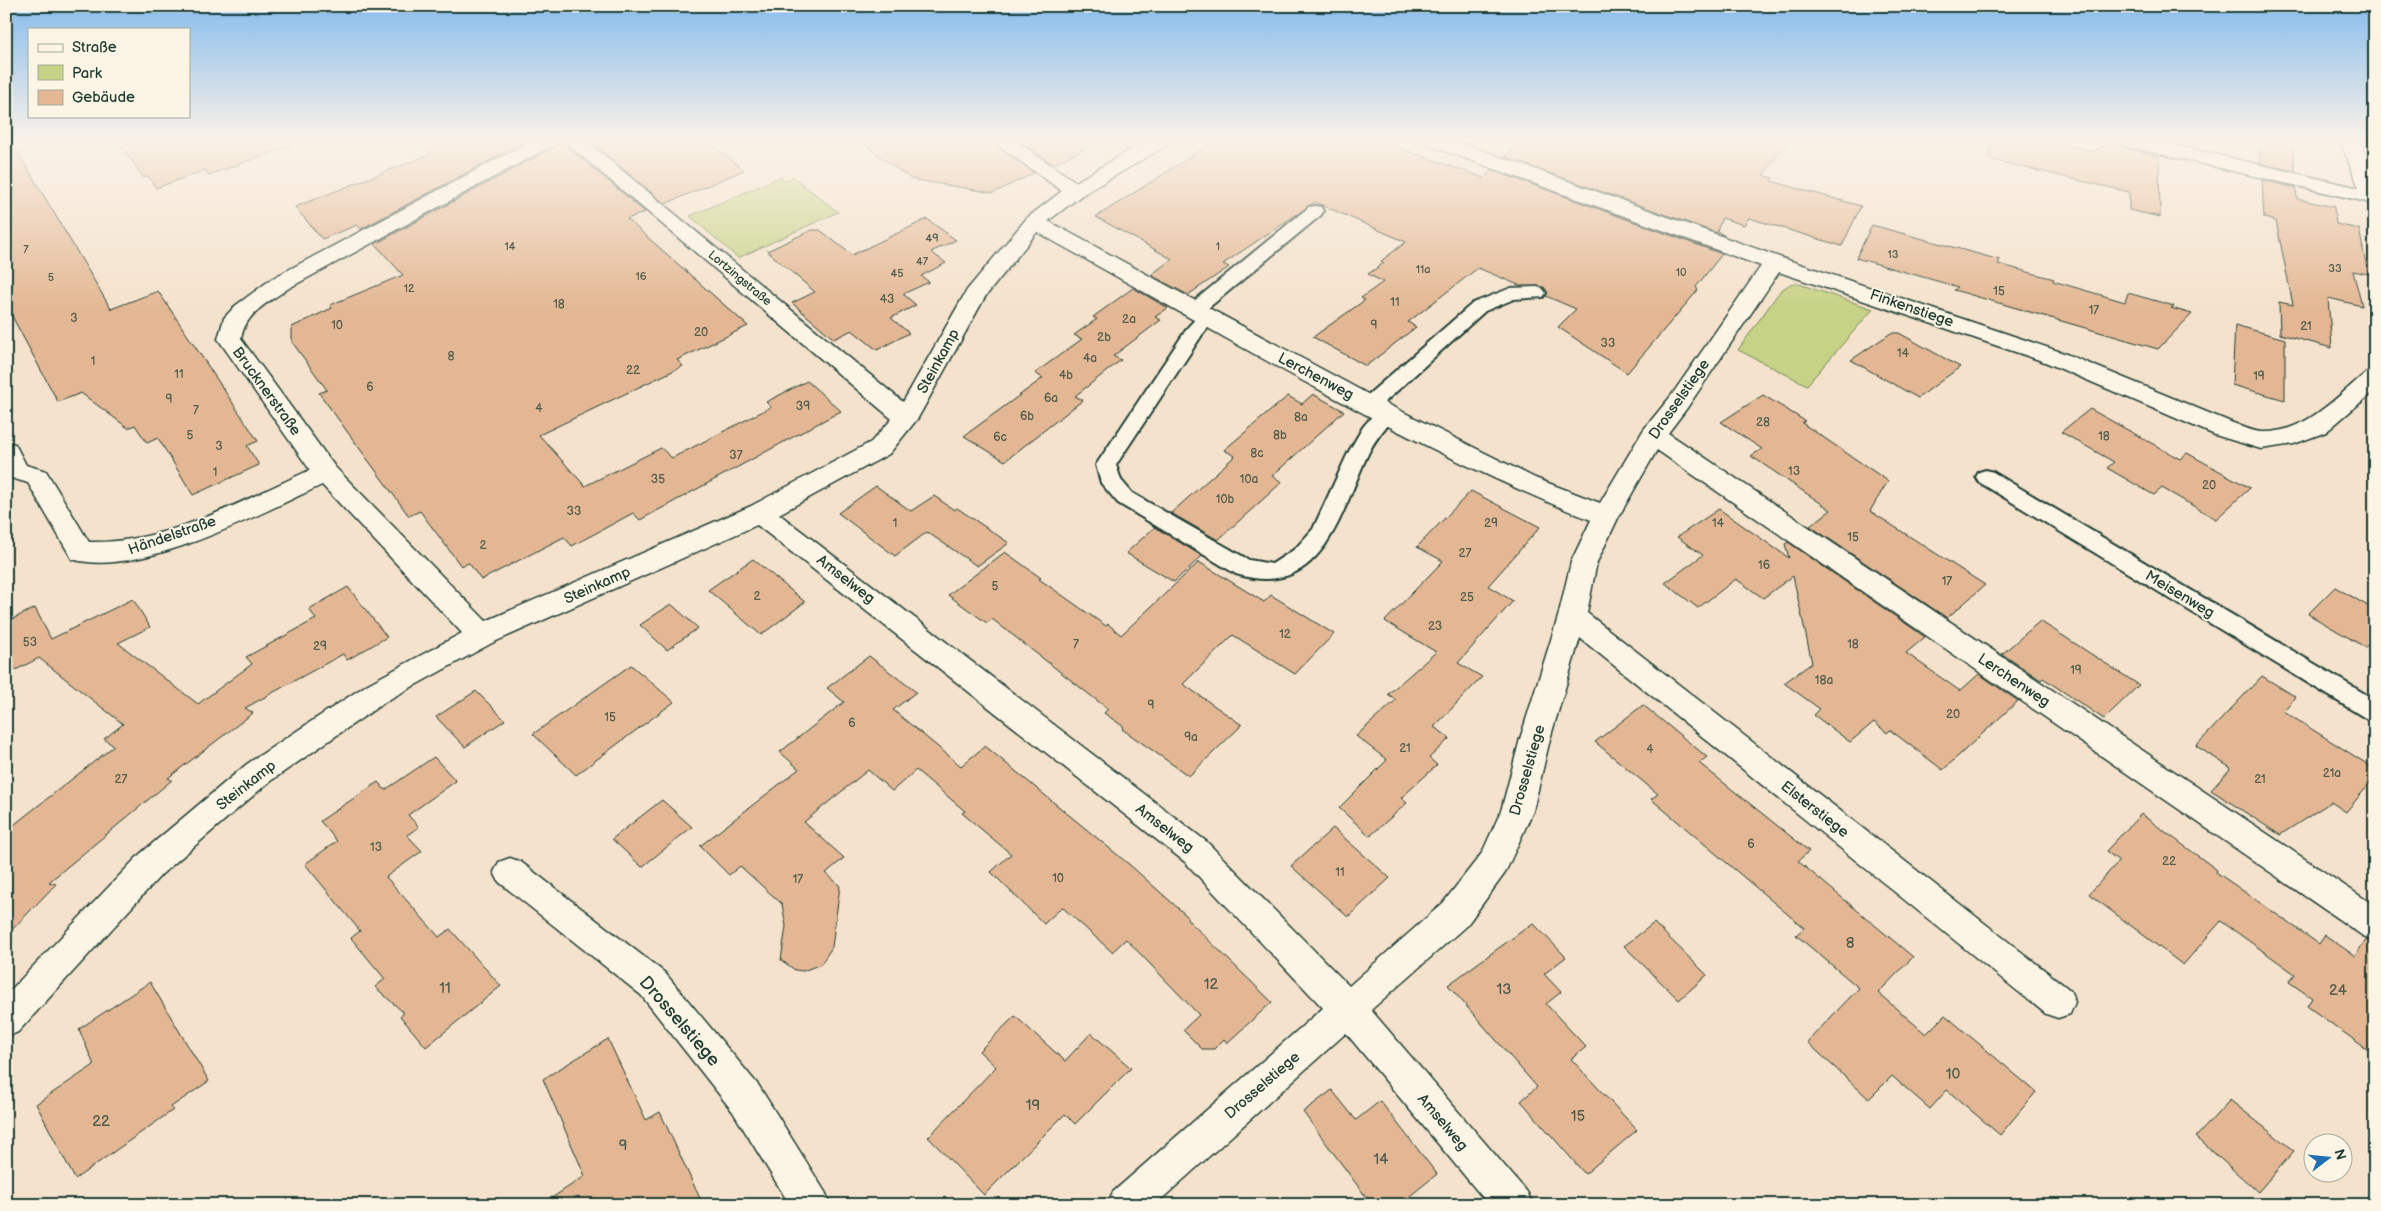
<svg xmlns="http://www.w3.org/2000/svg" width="2381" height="1211" font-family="'Balsamiq Sans',sans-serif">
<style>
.green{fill:#c6d285;stroke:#72885c}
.building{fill:#e3b793;stroke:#1f3d34}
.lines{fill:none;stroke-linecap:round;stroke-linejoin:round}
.service-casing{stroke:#1f3d34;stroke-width:4}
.minor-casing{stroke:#1f3d34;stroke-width:3}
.service{fill:#fcf5e5;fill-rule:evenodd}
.minor{fill:#fcf5e5;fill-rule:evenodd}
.labels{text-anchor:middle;stroke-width:4;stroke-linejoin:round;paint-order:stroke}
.far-number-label{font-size:11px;fill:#505c4c}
.far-street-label{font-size:12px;fill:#1f3d34;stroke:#fcf5e5}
.number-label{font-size:12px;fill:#505c4c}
.street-label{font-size:15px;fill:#1f3d34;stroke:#fcf5e5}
.near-number-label{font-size:15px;fill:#505c4c}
.near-street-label{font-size:18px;fill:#1f3d34;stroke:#fcf5e5}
</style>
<rect width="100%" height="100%" fill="#f4e2cc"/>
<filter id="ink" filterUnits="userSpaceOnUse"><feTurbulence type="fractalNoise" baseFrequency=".02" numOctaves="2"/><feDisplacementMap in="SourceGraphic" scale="10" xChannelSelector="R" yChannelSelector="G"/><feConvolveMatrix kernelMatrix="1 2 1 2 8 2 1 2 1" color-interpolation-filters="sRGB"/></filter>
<g filter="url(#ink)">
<path class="green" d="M 780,177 L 785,181 L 793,177 L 838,212 L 738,258 L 690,216 Z
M 1796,283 L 1873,309 L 1807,385 L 1738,350 L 1780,291 L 1790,284 Z"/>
<path class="building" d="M 6,140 L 10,140 L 35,181 L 111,309 L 158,291 L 258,441 L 247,446 L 259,465 L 193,495 L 158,438 L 147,443 L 135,425 L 128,428 L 81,393 L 58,402 L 6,305 Z
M 117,140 L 291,140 L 292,145 L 209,175 L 205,170 L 156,188 L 148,176 L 144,178 Z
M 418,140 L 528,140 L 361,229 L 357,225 L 322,239 L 295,207 L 431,154 Z
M 559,140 L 645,212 L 627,219 L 748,326 L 677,360 L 683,366 L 539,435 L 585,486 L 661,448 L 672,458 L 771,407 L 766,402 L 807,381 L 841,411 L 640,520 L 633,513 L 572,546 L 564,537 L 481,580 L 469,563 L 461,566 L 420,511 L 409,516 L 319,393 L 327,390 L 292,342 L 292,327 L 332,308 L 330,305 L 403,275 L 375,244 L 556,146 Z
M 589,140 L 706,140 L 744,170 L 665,204 Z
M 858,140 L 989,140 L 1034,173 L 993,193 L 911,179 Z
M 1018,140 L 1102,140 L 1053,164 Z
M 1217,140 L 1377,140 L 1484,178 L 1492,170 L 1722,254 L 1696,287 L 1698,290 L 1627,373 L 1558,327 L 1576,309 L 1546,296 L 1548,293 L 1544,287 L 1521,286 L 1478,268 L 1408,322 L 1416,327 L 1366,366 L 1313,337 L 1365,300 L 1361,298 L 1383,282 L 1368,274 L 1384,263 L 1381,261 L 1406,242 L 1315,202 L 1223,264 L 1229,267 L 1188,295 L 1151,275 L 1172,259 L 1096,217 Z
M 1522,140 L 1788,140 L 1763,175 L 1773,178 L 1771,181 L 1861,206 L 1842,246 L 1749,218 L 1744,225 L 1722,218 L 1717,231 L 1725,236 L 1505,157 Z
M 1992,140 L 2043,140 L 2094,151 L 2115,140 L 2118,146 L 2159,156 L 2160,217 L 2129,210 L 2129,192 L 1988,159 Z
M 2259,140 L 2292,140 L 2295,171 L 2260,163 Z
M 2262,180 L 2296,188 L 2297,199 L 2334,207 L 2336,224 L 2359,229 L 2368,274 L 2353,271 L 2362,306 L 2328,298 L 2332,348 L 2280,334 L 2279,302 L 2293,305 L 2276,221 L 2264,218 Z
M 927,219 L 956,240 L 931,252 L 946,263 L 921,276 L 929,282 L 903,294 L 916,305 L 891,318 L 909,333 L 877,350 L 852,330 L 834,339 L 792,303 L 815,292 L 767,251 L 812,230 L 820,230 L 852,255 Z
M 1872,225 L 2000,260 L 1998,264 L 2054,279 L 2053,281 L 2125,302 L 2128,293 L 2174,306 L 2171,308 L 2192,314 L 2158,349 L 1954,290 L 1958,287 L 1856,258 Z
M 1133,288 L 1168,308 L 1155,317 L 1161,320 L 1113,356 L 1121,360 L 1075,396 L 1083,400 L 1005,461 L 964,436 L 1043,378 L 1035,373 L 1082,339 L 1074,335 L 1097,319 L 1093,317 Z
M 2235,325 L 2285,339 L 2285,400 L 2232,385 Z
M 1891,333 L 1899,333 L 1960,367 L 1918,398 L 1851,360 Z
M 1313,394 L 1344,411 L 1272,476 L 1282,482 L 1218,540 L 1171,513 L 1235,456 L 1224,450 L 1288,396 L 1302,404 Z
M 1763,395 L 1805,421 L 1802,423 L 1888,481 L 1870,511 L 1985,585 L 1947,618 L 1810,526 L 1831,510 L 1751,456 L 1762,449 L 1721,422 Z
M 2090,409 L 2180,459 L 2187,453 L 2250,488 L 2216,519 L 2162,488 L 2154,495 L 2107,468 L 2114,462 L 2061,432 Z
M 876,486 L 911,511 L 934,496 L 954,510 L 957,508 L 1009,543 L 977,566 L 927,532 L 895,556 L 838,513 Z
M 1471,491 L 1540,527 L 1488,586 L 1513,601 L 1458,663 L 1482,677 L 1434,727 L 1450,738 L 1429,758 L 1437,765 L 1401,798 L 1407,803 L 1370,836 L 1339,808 L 1387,760 L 1356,736 L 1396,700 L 1388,694 L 1436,652 L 1385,621 L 1443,561 L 1417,547 Z
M 1719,509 L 1789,558 L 1785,544 L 1788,542 L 1925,637 L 1906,653 L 1960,691 L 1979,674 L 2018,701 L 1943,770 L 1890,730 L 1887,733 L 1874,722 L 1850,742 L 1814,715 L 1820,709 L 1784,683 L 1812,663 L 1793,576 L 1763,598 L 1736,579 L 1698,608 L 1665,583 L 1703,555 L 1677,537 Z
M 1155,527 L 1202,556 L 1174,582 L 1126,553 Z
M 1005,552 L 1041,578 L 1039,579 L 1106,626 L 1108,624 L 1121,635 L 1199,562 L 1264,602 L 1271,595 L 1334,634 L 1295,674 L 1233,635 L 1183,684 L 1242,725 L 1189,776 L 1122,729 L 1124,727 L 1104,713 L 1108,709 L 992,619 L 987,623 L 948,595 Z
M 753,559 L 805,602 L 761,635 L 708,590 Z
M 348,587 L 387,637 L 347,660 L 343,654 L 245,708 L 253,713 L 168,778 L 172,780 L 49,882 L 56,884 L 6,936 L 6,831 L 114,746 L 104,739 L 123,724 L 39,658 L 6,675 L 6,622 L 35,608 L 51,639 L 133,599 L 150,627 L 118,643 L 198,704 L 252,664 L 246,657 L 316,619 L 309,609 Z
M 2335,587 L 2375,610 L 2375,653 L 2308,614 Z
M 671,604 L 698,628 L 667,650 L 640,625 Z
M 2040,621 L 2071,641 L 2139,685 L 2104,719 L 2043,678 L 2041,680 L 2002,654 Z
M 869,656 L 916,692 L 893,710 L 961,766 L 985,746 L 1131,866 L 1188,917 L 1187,919 L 1272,1002 L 1227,1043 L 1224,1039 L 1214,1049 L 1202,1049 L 1183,1030 L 1199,1015 L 1126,939 L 1112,952 L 1062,907 L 1044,924 L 991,872 L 1011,854 L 962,813 L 965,811 L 916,770 L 892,791 L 868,770 L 804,822 L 844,858 L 826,873 L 840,886 L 832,947 L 821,964 L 803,971 L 795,970 L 781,960 L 786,926 L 782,904 L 740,866 L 729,875 L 700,846 L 799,769 L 780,752 L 844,702 L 827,688 Z
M 631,665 L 674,702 L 576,775 L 533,734 Z
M 2262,676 L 2296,697 L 2283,711 L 2375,769 L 2375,777 L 2346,812 L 2331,802 L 2280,835 L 2211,790 L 2231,768 L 2196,746 Z
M 476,691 L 505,720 L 465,747 L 436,717 Z
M 1643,705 L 1707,757 L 1699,763 L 1809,851 L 1798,861 L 1913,957 L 1878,993 L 1926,1034 L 1945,1015 L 2036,1092 L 2000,1135 L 1947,1090 L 1930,1109 L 1892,1076 L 1869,1099 L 1807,1042 L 1859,988 L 1796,935 L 1804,928 L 1651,799 L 1658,794 L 1595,742 Z
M 434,757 L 456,781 L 408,815 L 419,827 L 407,835 L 422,851 L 386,877 L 439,937 L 450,929 L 501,986 L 426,1047 L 400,1016 L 404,1013 L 375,987 L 385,979 L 351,938 L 360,931 L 305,864 L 337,841 L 320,821 L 378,782 L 385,790 Z
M 662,800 L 692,827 L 642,867 L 612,839 Z
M 2141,814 L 2217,870 L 2216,872 L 2319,944 L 2325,935 L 2355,956 L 2366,939 L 2375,942 L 2375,1055 L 2307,1006 L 2312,998 L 2289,982 L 2295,974 L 2221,921 L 2183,965 L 2089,894 L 2119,861 L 2106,851 Z
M 1333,828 L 1390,878 L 1348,917 L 1291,866 Z
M 1533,923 L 1566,957 L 1544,974 L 1561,992 L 1546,1004 L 1586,1047 L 1571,1059 L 1637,1130 L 1585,1174 L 1521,1101 L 1537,1087 L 1448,985 Z
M 1654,923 L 1707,975 L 1679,1000 L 1624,946 Z
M 150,982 L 209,1081 L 171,1107 L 173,1110 L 75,1179 L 36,1104 L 94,1065 L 79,1029 Z
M 1015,1016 L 1065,1061 L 1091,1033 L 1131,1068 L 1075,1124 L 1065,1114 L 984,1195 L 928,1137 L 996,1067 L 979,1051 Z
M 608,1039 L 646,1120 L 660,1112 L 703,1205 L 541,1205 L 585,1176 L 543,1079 Z
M 1332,1090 L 1356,1120 L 1380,1101 L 1437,1174 L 1399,1205 L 1372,1205 L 1303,1112 Z
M 2230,1100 L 2294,1151 L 2258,1192 L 2196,1137 Z"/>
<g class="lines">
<defs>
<path id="service" d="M 1315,206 L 1321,207 L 1323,211 L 1321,215 L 1201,314 L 1214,314 L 1216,318 L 1202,335 L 1116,465 L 1121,480 L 1132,493 L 1249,560 L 1272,564 L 1295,549 L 1313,529 L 1348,453 L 1363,427 L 1379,408 L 1386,406 L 1393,408 L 1396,413 C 1387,427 1375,438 1368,454 C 1340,513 1323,601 1236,574 L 1118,503 L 1101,483 L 1096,465 L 1188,327 L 1200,314 L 1188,314 L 1185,310 L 1188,306 L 1309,207 Z
M 1537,287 L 1543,289 L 1546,293 L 1543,297 L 1514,299 L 1485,311 L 1376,410 L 1369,412 L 1362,410 L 1359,405 L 1362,400 L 1473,303 L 1511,288 Z
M 1986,470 L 1993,472 L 2375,700 L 2375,722 L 2367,719 L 1979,482 L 1976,477 L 1979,472 Z"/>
<path id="minor" d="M 533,140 L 557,140 L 555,144 L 289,288 C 269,302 245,313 241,339 L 335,467 L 486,621 L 751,506 L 871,442 L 892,419 L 563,140 L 585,140 L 903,402 L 967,290 L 1027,218 L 1062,191 L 991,140 L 1014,140 L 1076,182 L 1147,140 L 1171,140 L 1169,144 L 1082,195 L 1048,221 L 1377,399 L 1535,478 L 1600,503 L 1644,429 L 1671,396 L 1761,266 L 1426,144 L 1424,140 L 1453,140 L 1782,258 L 2061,352 L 2233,423 C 2242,426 2253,432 2262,432 C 2305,434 2337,396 2367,372 L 2375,369 L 2375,390 L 2326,432 L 2294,444 L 2261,449 L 2215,435 L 2045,362 L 1779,272 L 1687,408 L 1668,433 L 2375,906 L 2375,940 L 2363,936 L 1657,450 L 1619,516 L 1597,562 L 1587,613 L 2070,990 L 2075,1002 L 2070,1014 L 2058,1018 L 2046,1014 L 1580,638 L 1550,739 L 1533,811 L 1505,873 L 1467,925 L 1371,1010 L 1527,1192 L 1533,1205 L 1489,1205 L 1346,1033 L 1155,1205 L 1107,1205 L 1113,1192 L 1323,1008 L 1185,862 L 757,525 L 492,643 L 388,700 L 269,782 L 162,874 L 18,1032 L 6,1037 L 6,995 L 140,854 L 247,764 L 368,684 L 462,633 L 322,485 C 261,513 138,579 72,559 L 28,483 L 8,477 L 6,474 L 6,442 L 15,444 L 26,465 L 46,471 L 89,542 C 167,544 241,501 310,470 L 218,339 L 224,318 L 235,306 L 273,278 ZM 1037,232 C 1218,332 1399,443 1591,520 L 1571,562 L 1558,617 L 1520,739 L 1501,811 L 1482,853 L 1443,903 L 1349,986 L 1207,842 L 779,514 L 889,454 L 918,418 L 985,297 Z
M 2117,140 L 2153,140 L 2359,188 L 2340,140 L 2360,140 L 2375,177 L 2375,204 L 2126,146 L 2119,144 Z
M 510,858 L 521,862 L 665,973 L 759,1086 L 825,1192 L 831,1205 L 790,1205 L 733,1112 L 641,995 L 499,882 L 494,872 L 499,862 Z"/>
</defs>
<use href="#service" class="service-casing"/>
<use href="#minor" class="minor-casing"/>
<use href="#service" class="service"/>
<use href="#minor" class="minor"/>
</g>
</g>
<linearGradient id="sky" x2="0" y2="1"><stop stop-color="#87bced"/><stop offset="0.45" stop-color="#faf2e8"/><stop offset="1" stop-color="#faf2e8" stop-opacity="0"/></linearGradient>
<rect width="2381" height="310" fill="url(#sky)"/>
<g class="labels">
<g class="far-number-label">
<text x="932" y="242">49</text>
<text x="510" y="250">14</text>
<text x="1218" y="250">1</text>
<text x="26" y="253">7</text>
<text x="1893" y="258">13</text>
<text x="922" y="265">47</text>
<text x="2335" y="272">33</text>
<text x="1423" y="273">11a</text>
<text x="1681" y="276">10</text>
<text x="897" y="277">45</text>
<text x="641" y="280">16</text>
<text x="51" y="281">5</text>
<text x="409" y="292">12</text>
</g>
<g class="far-street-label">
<text transform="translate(740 278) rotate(40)" y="4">Lortzingstraße</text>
</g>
<g class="number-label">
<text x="1999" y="295">15</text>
<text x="887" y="303">43</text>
<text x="1395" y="306">11</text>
<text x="559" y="308">18</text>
<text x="2094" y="314">17</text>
<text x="74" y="322">3</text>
<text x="1129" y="323">2a</text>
<text x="337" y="329">10</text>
<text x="1374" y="329">9</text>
<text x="2306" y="330">21</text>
<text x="701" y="336">20</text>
<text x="1104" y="341">2b</text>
<text x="1608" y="347">33</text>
<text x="1903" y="357">14</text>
<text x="451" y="360">8</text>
<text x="1090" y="362">4a</text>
<text x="93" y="365">1</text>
<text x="633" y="374">22</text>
<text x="179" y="378">11</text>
<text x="1066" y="379">4b</text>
<text x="2259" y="380">19</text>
<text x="370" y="391">6</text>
<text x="1051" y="402">6a</text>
<text x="169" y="403">9</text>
<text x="803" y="410">39</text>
<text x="539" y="412">4</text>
<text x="196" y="414">7</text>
<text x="1027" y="420">6b</text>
<text x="1301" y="421">8a</text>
<text x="1763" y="426">28</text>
<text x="190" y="439">5</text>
<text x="1280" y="439">8b</text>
<text x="2104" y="440">18</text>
<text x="1000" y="441">6c</text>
<text x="219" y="450">3</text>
<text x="1257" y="457">8c</text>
<text x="736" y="459">37</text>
<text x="1794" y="475">13</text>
<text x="215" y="476">1</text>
<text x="658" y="483">35</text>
<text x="1249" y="483">10a</text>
<text x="2209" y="489">20</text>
<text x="1225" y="503">10b</text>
<text x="574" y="515">33</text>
<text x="895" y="527">1</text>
<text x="1491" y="527">29</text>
<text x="1718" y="527">14</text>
<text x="1853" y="541">15</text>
<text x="483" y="549">2</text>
<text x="1465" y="557">27</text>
<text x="1764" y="569">16</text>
<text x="1947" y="585">17</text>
<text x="995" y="590">5</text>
<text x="757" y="600">2</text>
<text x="1467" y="601">25</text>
<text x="1435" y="630">23</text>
<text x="1285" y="638">12</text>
<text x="30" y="646">53</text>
<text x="1076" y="648">7</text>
<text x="1853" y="648">18</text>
<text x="320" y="650">29</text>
<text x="2076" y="674">19</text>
<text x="1824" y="684">18a</text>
<text x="1151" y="709">9</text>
<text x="1953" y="718">20</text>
<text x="610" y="721">15</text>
<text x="852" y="727">6</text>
<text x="1191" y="741">9a</text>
<text x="1405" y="752">21</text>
<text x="1650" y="753">4</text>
<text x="2332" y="777">21a</text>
<text x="121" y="783">27</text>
<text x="2260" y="783">21</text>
<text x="1751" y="848">6</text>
<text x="376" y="851">13</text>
<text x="2169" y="865">22</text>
<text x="1340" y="876">11</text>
<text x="1058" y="882">10</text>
<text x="798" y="883">17</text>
</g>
<g class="street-label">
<text transform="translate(1912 308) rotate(19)" y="5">Finkenstiege</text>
<text transform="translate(938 361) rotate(-61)" y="5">Steinkamp</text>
<text transform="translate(1316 376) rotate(28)" y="5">Lerchenweg</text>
<text transform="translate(267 391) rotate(54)" y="5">Brucknerstraße</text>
<text transform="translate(1679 399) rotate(-55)" y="5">Drosselstiege</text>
<text transform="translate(172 535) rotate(-19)" y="5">Händelstraße</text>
<text transform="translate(846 579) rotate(38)" y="5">Amselweg</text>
<text transform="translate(597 585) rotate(-24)" y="5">Steinkamp</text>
<text transform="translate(2180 594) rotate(31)" y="5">Meisenweg</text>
<text transform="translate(2014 680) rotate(34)" y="5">Lerchenweg</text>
<text transform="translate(1527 770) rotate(-74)" y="5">Drosselstiege</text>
<text transform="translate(246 785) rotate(-38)" y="5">Steinkamp</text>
<text transform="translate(1815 809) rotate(38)" y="5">Elsterstiege</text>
<text transform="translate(1165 828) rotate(38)" y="5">Amselweg</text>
<text transform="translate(1262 1085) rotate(-41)" y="5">Drosselstiege</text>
<text transform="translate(1443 1122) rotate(50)" y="5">Amselweg</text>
</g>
<g class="near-number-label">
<text x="1850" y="948">8</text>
<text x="1211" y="989">12</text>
<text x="445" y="993">11</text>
<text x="1504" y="994">13</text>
<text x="2338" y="995">24</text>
<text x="1953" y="1079">10</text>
<text x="1033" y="1110">19</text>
<text x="1578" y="1121">15</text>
<text x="101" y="1126">22</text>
<text x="623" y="1150">9</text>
<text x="1381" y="1164">14</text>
</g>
<g class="near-street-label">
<text transform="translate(680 1021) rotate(49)" y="6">Drosselstiege</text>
</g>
</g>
<rect width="2381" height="1211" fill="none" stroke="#fcf5e5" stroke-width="25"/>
<rect x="12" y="12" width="2356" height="1186" fill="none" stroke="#1f3d34" stroke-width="2" filter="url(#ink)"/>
<rect x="28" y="28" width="162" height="90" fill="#fcf5e5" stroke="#a4ab9e"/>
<rect x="38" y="44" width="25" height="8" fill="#fcf5e5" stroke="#a4ab9e"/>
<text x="72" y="52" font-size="15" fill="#1f3d34">Straße</text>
<rect x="38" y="65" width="25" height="15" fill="#c6d285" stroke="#a4ab9e"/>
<text x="72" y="78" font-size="15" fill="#1f3d34">Park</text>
<rect x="38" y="90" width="25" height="15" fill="#e3b793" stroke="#a4ab9e"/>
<text x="72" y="102" font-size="15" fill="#1f3d34">Gebäude</text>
<g transform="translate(2328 1158) rotate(74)"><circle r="24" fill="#fcf5e5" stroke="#a4ab9e"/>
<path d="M0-4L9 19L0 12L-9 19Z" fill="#1f6fb2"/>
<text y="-8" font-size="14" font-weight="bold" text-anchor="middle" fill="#1f3d34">N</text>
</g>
</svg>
